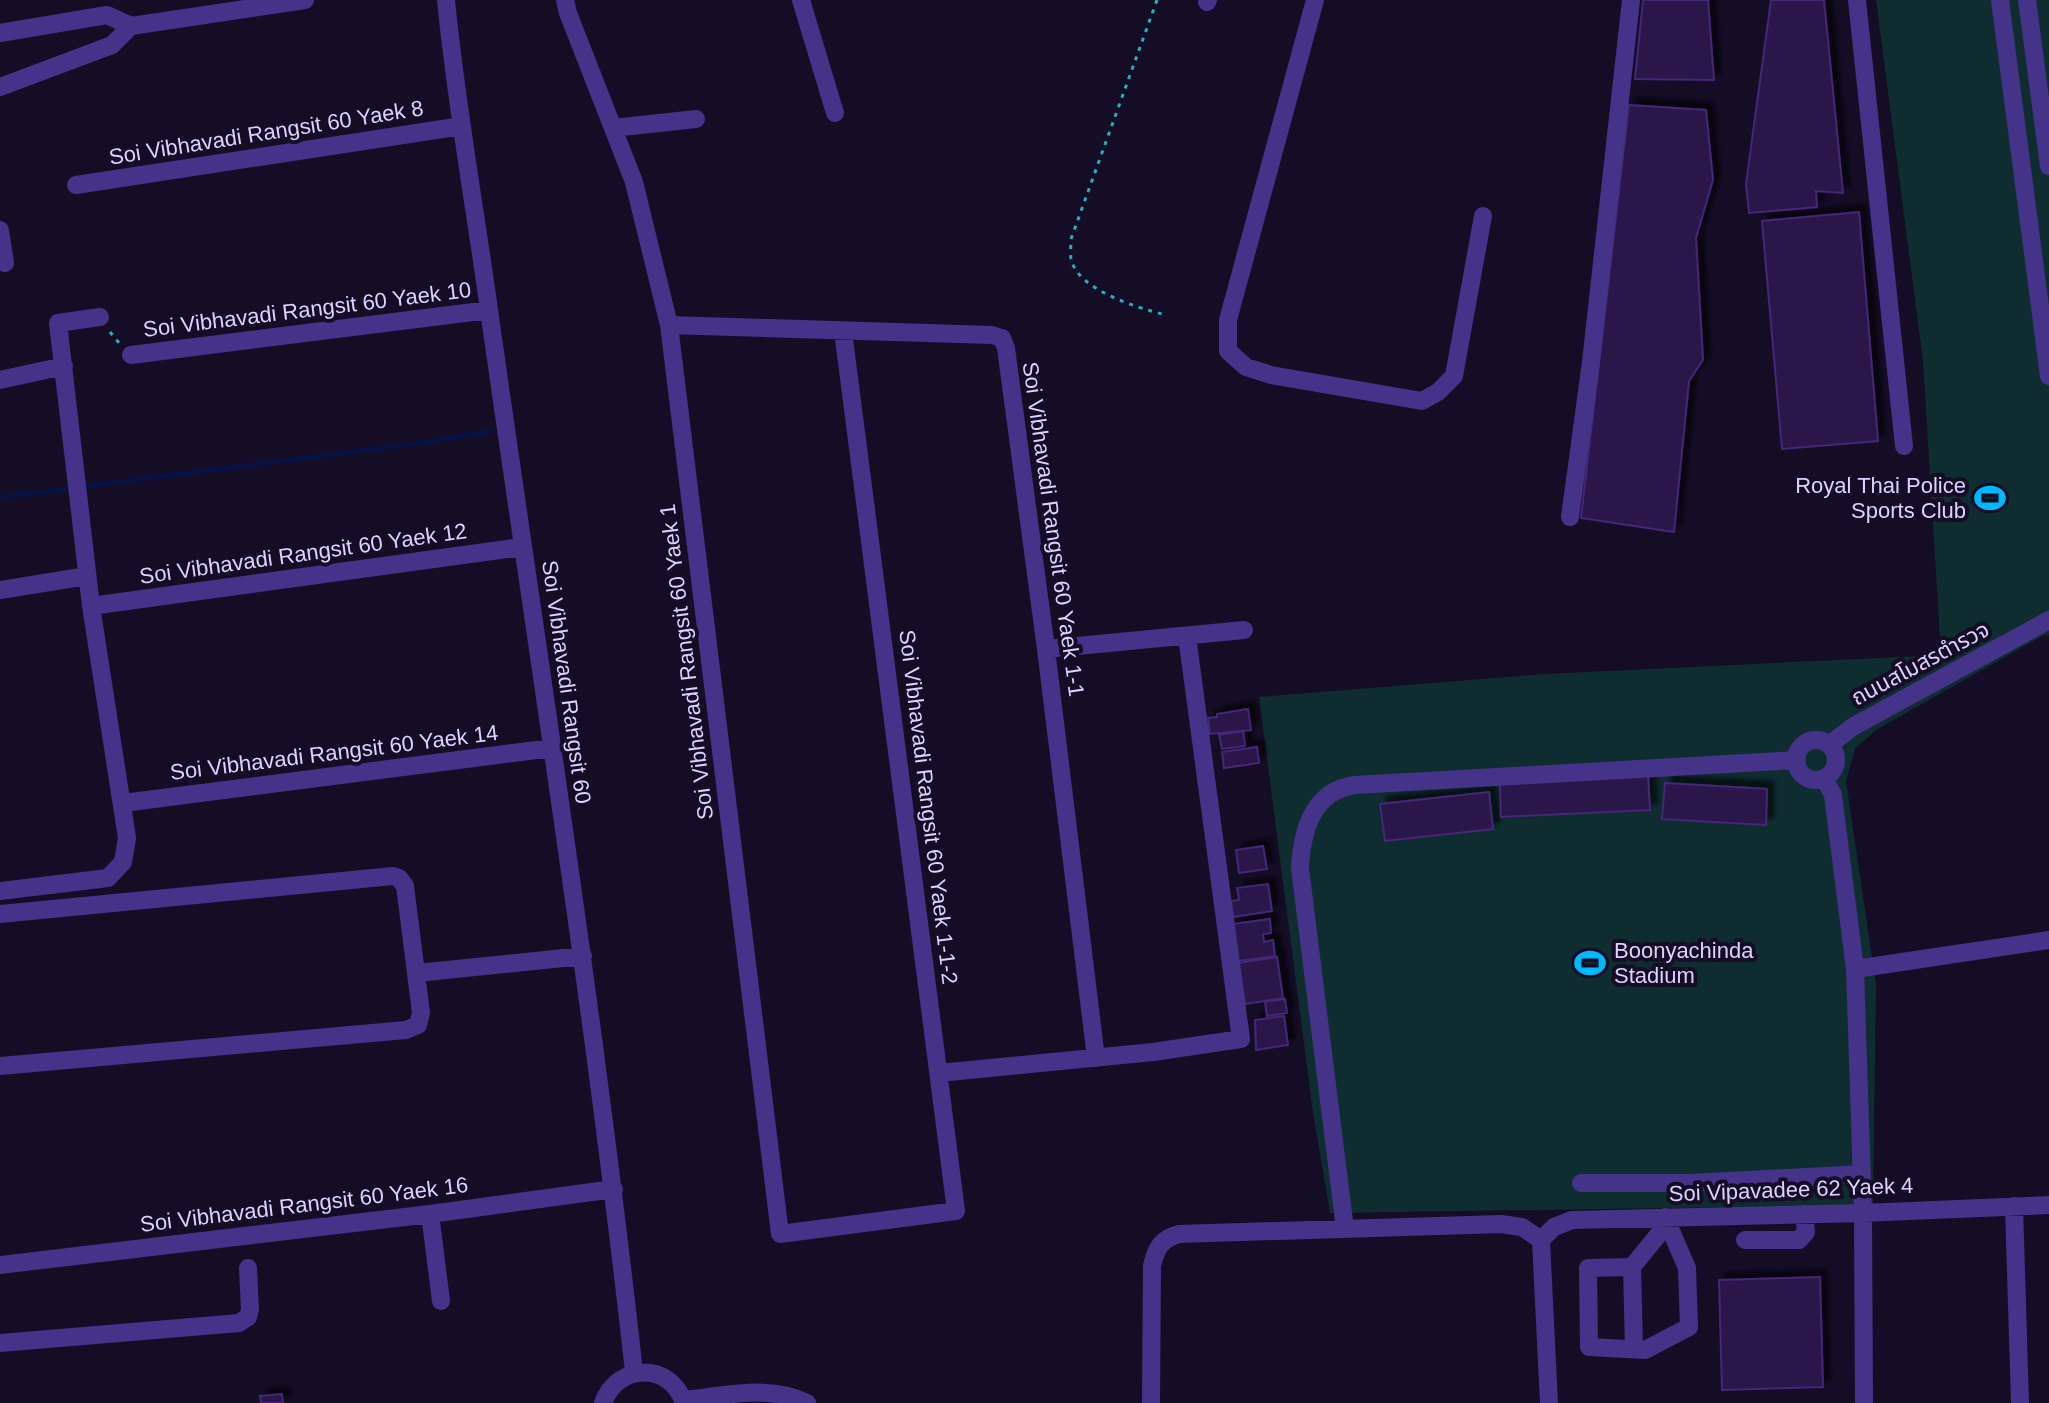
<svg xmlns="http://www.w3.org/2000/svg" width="2049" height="1403" font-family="Helvetica,'Noto Sans Thai',sans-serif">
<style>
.green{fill:#0f2c30}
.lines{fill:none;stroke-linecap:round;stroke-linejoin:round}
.stream{stroke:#051246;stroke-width:5}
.building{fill:#291749;stroke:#442677;stroke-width:2;filter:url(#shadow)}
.path{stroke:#23b0c1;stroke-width:3;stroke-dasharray:4 6;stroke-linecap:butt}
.minor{stroke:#453389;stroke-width:18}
.labels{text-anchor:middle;stroke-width:8;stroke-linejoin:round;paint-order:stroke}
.street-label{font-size:22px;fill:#ded1ff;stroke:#150c26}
.poi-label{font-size:22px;fill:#ded1ff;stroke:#150c26;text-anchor:end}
</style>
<defs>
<filter id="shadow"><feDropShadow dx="7" dy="-7" stdDeviation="2" flood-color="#0009"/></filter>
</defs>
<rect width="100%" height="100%" fill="#150c26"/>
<path class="green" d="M 1876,0 L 2049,0 L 2049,635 L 2042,636 L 1876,730 L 1855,749 L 1846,781 L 1876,985 L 1873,1205 L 1330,1213 L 1313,1113 L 1259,697 L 1544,674 L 1941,655 L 1923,361 Z"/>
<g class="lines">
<path class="stream" d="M 87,486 L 428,442 L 490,431
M 0,497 L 69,489"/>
</g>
<path class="building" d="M 1643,0 L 1708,0 L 1714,80 L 1635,79 Z
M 1771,0 L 1824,0 L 1843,193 L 1816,191 L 1817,207 L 1749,213 L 1746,184 Z
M 1629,105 L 1706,110 L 1713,180 L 1696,238 L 1703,360 L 1689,381 L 1674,532 L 1581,518 Z
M 1859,212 L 1878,441 L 1782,449 L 1762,221 Z
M 1248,709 L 1251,730 L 1210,734 L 1208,718 L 1217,717 L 1217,714 Z
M 1243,731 L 1245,746 L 1222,749 L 1219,735 Z
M 1257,747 L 1259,763 L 1224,768 L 1222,752 Z
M 1648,774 L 1650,810 L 1501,817 L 1500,782 Z
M 1665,783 L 1767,789 L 1766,825 L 1662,819 Z
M 1489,792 L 1493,829 L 1385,841 L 1380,804 Z
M 1263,846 L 1267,869 L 1239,873 L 1236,850 Z
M 1268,884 L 1272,911 L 1233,917 L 1231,901 L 1239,900 L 1237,888 Z
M 1270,919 L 1271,933 L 1263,934 L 1264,942 L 1273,940 L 1275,956 L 1238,961 L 1233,924 Z
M 1277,957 L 1283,998 L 1245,1004 L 1239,963 Z
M 1285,999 L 1287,1013 L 1267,1016 L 1265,1002 Z
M 1284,1016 L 1288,1045 L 1256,1050 L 1255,1020 Z
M 1820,1277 L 1823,1387 L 1722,1390 L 1719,1280 Z
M 282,1394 L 283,1403 L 261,1403 L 260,1396 Z"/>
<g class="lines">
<path class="path" d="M 1157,0 L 1071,239 C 1071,245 1070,253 1071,259 C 1078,290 1136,307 1162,314
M 110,332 L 120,344"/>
<path class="minor" d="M 446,0 C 456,104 475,207 489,310 C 539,664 595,1017 634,1372
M 565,0 L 568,13 L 634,182 L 669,325 L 780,1234 L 956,1211 L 843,331
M 801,0 L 835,113
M 1315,0 L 1228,320 L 1228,351 L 1246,367 L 1271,375 L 1422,401 L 1438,392 L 1454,376 L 1483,216
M 1857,0 L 1904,446
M 2000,0 L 2049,376
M 2027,0 L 2049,166
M 1207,2 L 1208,0
M 0,33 L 107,15 L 131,26 L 305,0
M 0,87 L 112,45 L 131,26
M 613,128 L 696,119
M 76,185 L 462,126
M 0,230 L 5,263
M 669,325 L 992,335 L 1002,338 L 1006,348 L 1046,649 L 1096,1058
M 131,355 L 489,310
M 0,380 L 64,366
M 1570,517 L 1591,362 L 1631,0
M 0,590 L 87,576
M 91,606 L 522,547
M 1046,649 L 1244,630
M1796 760a20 20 0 1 1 40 0a20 20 0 1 1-40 0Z
M 1829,745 L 1854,726 L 2049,620
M 1824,778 L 1833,795 L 1855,969 L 1863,1213 L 1864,1403
M 123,803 L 552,748
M 0,891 L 108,878 L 123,862 L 127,838 L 91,606 L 58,323 L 100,317
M 0,914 L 393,876 L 399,878 L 405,886 L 421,1013 L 418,1025 L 406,1030 L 0,1066
M 1855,969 L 2049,940
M 417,973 L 583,956
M 939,1073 L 1153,1052 L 1241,1039 L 1187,636
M 1581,1183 L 1690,1183 L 1862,1174
M 2014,1206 L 2020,1403
M 430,1214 L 441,1301
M 1665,1217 L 1687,1268 L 1689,1327 L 1645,1350 L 1589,1347 L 1588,1268 L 1632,1267 L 1667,1224
M 1345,1229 L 1300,868 C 1302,831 1312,791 1355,785 L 1797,760
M 1541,1240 L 1554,1227 L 1572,1220 L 1863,1213 L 2049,1205
M 1541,1240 L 1549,1403
M 1745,1240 L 1799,1240 L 1806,1232 L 1804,1214
M 0,1265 L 430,1214 L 614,1189
M 1632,1267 L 1634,1349
M 0,1343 L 239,1323 L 248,1317 L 250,1309 L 248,1268
M 684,1400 C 723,1396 771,1384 807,1403
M 603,1403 C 617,1363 671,1362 684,1403
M 1151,1403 L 1152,1266 C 1156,1248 1161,1239 1179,1234 L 1501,1224 L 1522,1227 L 1541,1240"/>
</g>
<defs>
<symbol id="stadium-bare" viewBox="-9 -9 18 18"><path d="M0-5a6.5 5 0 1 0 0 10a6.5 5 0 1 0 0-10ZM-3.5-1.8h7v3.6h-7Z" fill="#00b9fc" stroke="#150c26" stroke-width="2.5" paint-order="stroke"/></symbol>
</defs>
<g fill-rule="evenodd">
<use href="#stadium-bare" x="1968" y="476" width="44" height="44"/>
<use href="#stadium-bare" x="1568" y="941" width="44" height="44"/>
</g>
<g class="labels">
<g class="street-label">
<text transform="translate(266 132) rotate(-9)" y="8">Soi Vibhavadi Rangsit 60 Yaek 8</text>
<text transform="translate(307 309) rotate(-7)" y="8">Soi Vibhavadi Rangsit 60 Yaek 10</text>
<text transform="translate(1054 529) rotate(82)" y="8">Soi Vibhavadi Rangsit 60 Yaek 1-1</text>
<text transform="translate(303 553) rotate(-8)" y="8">Soi Vibhavadi Rangsit 60 Yaek 12</text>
<text transform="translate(686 662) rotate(-97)" y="8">Soi Vibhavadi Rangsit 60 Yaek 1</text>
<text transform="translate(1920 663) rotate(-28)" y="8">ถนนสโมสรตำรวจ</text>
<text transform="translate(567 682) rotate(82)" y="8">Soi Vibhavadi Rangsit 60</text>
<text transform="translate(334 752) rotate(-7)" y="8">Soi Vibhavadi Rangsit 60 Yaek 14</text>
<text transform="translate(929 807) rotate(83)" y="8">Soi Vibhavadi Rangsit 60 Yaek 1-1-2</text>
<text transform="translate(1791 1189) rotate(-2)" y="8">Soi Vipavadee 62 Yaek 4</text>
<text transform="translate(304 1204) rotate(-7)" y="8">Soi Vibhavadi Rangsit 60 Yaek 16</text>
</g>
<g class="poi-label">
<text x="1966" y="493">Royal Thai Police<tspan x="1966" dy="25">Sports Club</tspan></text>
<text x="1614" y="958" text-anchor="start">Boonyachinda<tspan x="1614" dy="25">Stadium</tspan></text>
</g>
</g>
</svg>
